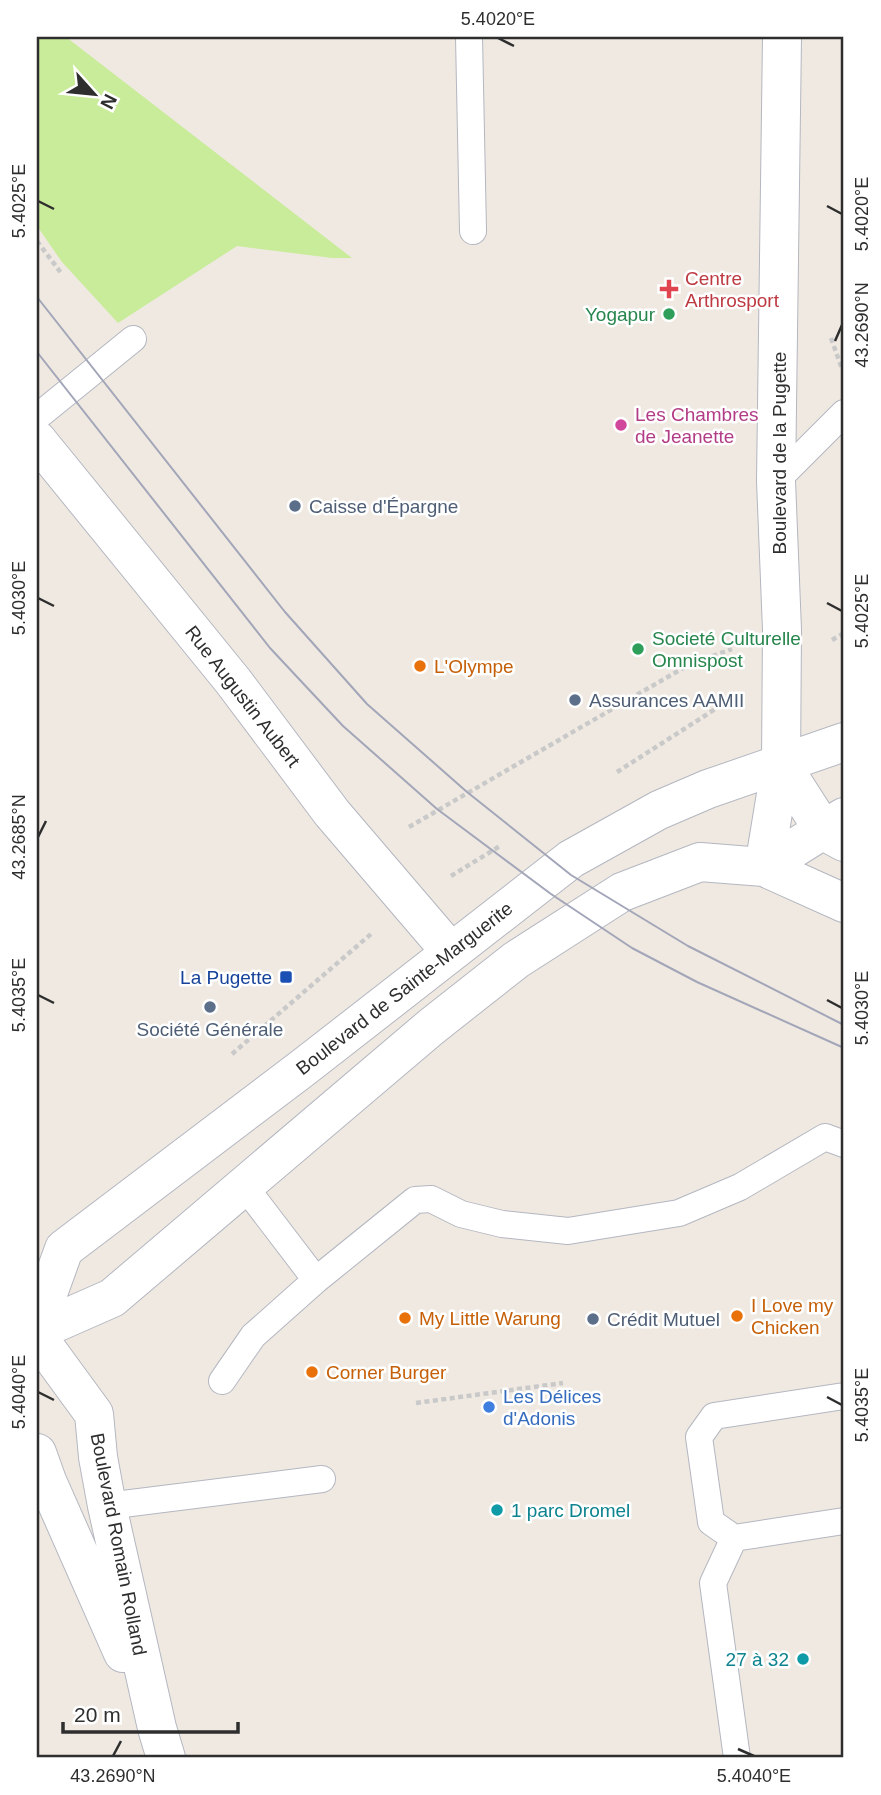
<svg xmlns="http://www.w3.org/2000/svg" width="881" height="1795" font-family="Helvetica,sans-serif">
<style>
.pitch{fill:#c9ec9a}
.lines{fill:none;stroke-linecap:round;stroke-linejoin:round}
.lane-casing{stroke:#b4b7c1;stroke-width:28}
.street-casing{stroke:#b4b7c1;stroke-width:40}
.secondary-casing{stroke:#b4b7c1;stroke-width:40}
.path{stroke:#c9c9c9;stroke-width:4.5;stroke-dasharray:5 3.5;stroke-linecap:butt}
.lane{stroke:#fff;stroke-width:26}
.street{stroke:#fff;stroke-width:38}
.secondary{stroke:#fff;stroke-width:38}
.tram{stroke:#a3a6b8;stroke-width:2}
.ticks{fill:none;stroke:#2e2e2e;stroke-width:2.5}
.health-dot{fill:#e0444e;stroke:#fff;stroke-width:2.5}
.leisure-dot{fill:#2e9e5b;stroke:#fff;stroke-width:2.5}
.hotel-dot{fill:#d1479c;stroke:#fff;stroke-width:2.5}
.service-dot{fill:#5c6f8a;stroke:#fff;stroke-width:2.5}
.food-dot{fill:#e8710a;stroke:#fff;stroke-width:2.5}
.transit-dot{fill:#1a4fb4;stroke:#fff;stroke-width:2.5}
.shop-dot{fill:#3f7fe0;stroke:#fff;stroke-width:2.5}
.culture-dot{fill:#0f9aa8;stroke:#fff;stroke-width:2.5}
.labels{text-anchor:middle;stroke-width:5;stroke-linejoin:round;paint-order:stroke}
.health-label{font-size:19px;fill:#be3a42;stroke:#fff;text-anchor:start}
.leisure-label{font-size:19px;fill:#27864d;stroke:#fff;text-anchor:end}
.hotel-label{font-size:19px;fill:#b23c85;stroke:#fff;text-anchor:start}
.street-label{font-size:19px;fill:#2e2e2e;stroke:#fff}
.service-label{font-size:19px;fill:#4e5e75;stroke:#fff;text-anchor:start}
.food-label{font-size:19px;fill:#c56008;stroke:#fff;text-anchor:start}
.transit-label{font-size:19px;fill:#164399;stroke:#fff;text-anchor:end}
.shop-label{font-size:19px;fill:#366cbe;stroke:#fff;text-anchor:start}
.culture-label{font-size:19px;fill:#0d838f;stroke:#fff;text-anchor:start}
.neatline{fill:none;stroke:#2e2e2e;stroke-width:2.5}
.ticks-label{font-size:18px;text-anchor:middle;fill:#2e2e2e}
</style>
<rect width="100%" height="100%" fill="#efe9e1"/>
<path class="pitch" d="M 37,37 L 66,37 L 352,258 L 332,258 L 237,246 L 118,323 L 62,262 L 37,226 Z"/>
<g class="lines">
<defs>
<path id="lane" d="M 469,37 L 473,231
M 37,417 L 133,339
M 776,481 L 844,413
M 245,1187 L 316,1280 L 415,1200 L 431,1199 L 461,1214 L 502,1224 L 568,1231 L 679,1213 L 740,1187 L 825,1137 L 844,1144
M 222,1381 L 253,1336 L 316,1280
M 844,1396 L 714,1416 L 699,1437 L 711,1522 L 734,1538 L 844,1521
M 107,1506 L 322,1479
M 734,1538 L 713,1583 L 737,1758"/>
<path id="street" d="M 37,440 L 233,681 L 332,813 L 450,951"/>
<path id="secondary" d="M 781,764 L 824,831 L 844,842
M 764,867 L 781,764 L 782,630 L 776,481 L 782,37
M 764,867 L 844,903
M 37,1324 L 64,1249 L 304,1067 L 571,859 L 659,810 L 708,789 L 844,742
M 37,1331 L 112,1298 L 431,1027 L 516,960 L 622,892 L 700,862 L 764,867 L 844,817
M 37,1336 L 94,1414 L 98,1457 L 107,1506 L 157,1728 L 166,1758
M 37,1453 L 47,1481 L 123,1653"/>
</defs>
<use href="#lane" class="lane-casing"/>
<use href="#street" class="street-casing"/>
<use href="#secondary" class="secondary-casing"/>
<path class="path" d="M 37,241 L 61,273
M 831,338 L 842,369
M 832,640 L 844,633
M 617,772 L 731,699
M 409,827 L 690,664 L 732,649
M 451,876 L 500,846
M 232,1054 L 371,934
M 416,1403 L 563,1383"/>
<use href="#lane" class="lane"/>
<use href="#street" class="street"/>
<use href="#secondary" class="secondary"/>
<path class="tram" d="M 37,297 L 285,612 L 367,704 L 467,792 L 571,875 L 688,946 L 844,1025
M 37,352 L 270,648 L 343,726 L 437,809 L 551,894 L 632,948 L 697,982 L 844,1048"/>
</g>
<path class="ticks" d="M 498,38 L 514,46M 38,201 L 54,209M 827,206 L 842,214M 835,341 L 842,325M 38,598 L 54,606M 827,603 L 842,611M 38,837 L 46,821M 38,995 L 54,1003M 827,1000 L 842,1008M 38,1392 L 54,1400M 827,1397 L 842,1405M 738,1749 L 754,1756M 113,1756 L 121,1741"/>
<path class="health-dot" d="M665.5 278.5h7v7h7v7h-7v7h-7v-7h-7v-7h7z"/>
<g class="leisure-dot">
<circle cx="669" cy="314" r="7"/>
<circle cx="638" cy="649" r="7"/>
</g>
<circle class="hotel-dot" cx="621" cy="425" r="7"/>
<g class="service-dot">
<circle cx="295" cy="506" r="7"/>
<circle cx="575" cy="700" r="7"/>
<circle cx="210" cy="1007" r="7"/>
<circle cx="593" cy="1319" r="7"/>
</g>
<g class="food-dot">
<circle cx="420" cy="666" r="7"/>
<circle cx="737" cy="1316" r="7"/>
<circle cx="405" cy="1318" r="7"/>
<circle cx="312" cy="1372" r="7"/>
</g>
<rect class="transit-dot" x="279" y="970" width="14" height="14" rx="3.5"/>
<circle class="shop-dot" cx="489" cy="1407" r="7"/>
<g class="culture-dot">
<circle cx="497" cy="1510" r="7"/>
<circle cx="803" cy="1659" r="7"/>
</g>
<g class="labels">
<g class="health-label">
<text x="685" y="285">Centre<tspan x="685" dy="22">Arthrosport</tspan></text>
</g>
<g class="leisure-label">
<text x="655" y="321">Yogapur</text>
<text x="652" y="645" text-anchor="start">Societé Culturelle<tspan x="652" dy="22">Omnispost</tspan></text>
</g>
<g class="hotel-label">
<text x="635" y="421">Les Chambres<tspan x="635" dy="22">de Jeanette</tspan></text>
</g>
<g class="street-label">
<text transform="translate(779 453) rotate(-90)" y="7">Boulevard de la Pugette</text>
<text transform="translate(243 696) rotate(52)" y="7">Rue Augustin Aubert</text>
<text transform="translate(404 988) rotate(-38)" y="7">Boulevard de Sainte-Marguerite</text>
<text transform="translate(119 1544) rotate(79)" y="7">Boulevard Romain Rolland</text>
</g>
<g class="service-label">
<text x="309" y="513">Caisse d'Épargne</text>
<text x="589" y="707">Assurances AAMII</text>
<text x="210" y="1036" text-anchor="middle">Société Générale</text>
<text x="607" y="1326">Crédit Mutuel</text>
</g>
<g class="food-label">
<text x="434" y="673">L'Olympe</text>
<text x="751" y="1312">I Love my<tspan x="751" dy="22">Chicken</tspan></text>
<text x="419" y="1325">My Little Warung</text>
<text x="326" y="1379">Corner Burger</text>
</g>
<g class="transit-label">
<text x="272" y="984">La Pugette</text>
</g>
<g class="shop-label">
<text x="503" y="1403">Les Délices<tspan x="503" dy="22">d'Adonis</tspan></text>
</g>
<g class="culture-label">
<text x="511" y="1517">1 parc Dromel</text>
<text x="789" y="1666" text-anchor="end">27 à 32</text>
</g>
</g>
<rect width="881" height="1795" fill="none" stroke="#ffffff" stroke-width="77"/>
<g transform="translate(94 94) rotate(117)" stroke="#ffffff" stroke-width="5" paint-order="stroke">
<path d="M0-5L12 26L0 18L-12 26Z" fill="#2e2e2e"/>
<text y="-10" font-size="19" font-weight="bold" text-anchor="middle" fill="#2e2e2e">N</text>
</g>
<path d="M63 1722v10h175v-10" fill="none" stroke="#2e2e2e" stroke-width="3.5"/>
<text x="74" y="1722" font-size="21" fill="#2e2e2e" stroke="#ffffff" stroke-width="5" paint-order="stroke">20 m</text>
<rect x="38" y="38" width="804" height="1718" class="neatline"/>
<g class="ticks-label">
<text x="498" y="25">5.4020°E</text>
<text transform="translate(19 201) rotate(-90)" y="6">5.4025°E</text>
<text transform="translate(862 214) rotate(-90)" y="6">5.4020°E</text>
<text transform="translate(862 325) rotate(-90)" y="6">43.2690°N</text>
<text transform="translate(19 598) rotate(-90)" y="6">5.4030°E</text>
<text transform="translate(862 611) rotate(-90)" y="6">5.4025°E</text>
<text transform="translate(19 837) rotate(-90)" y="6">43.2685°N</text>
<text transform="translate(19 995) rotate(-90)" y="6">5.4035°E</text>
<text transform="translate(862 1008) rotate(-90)" y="6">5.4030°E</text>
<text transform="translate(19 1392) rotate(-90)" y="6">5.4040°E</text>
<text transform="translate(862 1405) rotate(-90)" y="6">5.4035°E</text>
<text x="113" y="1782">43.2690°N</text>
<text x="754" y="1782">5.4040°E</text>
</g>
</svg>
